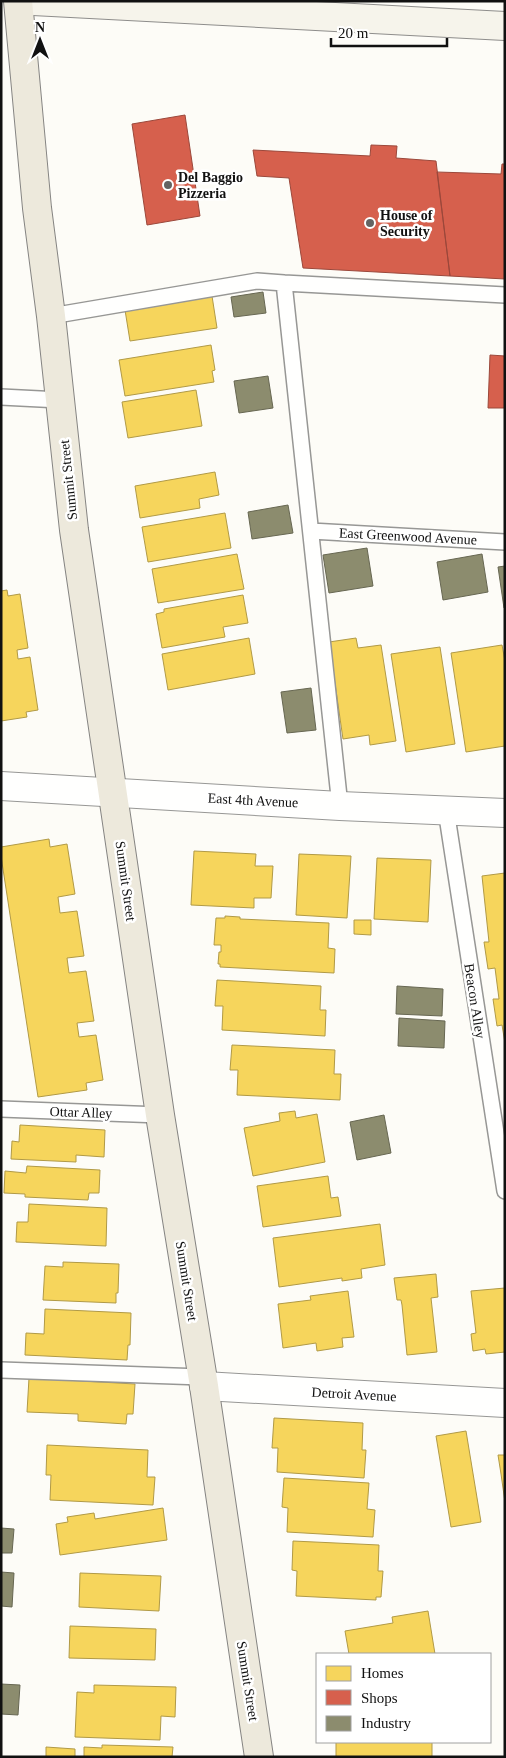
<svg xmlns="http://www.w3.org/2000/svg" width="506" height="1758" font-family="Georgia,serif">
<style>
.homes{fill:#f6d55c;stroke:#b19a46}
.shops{fill:#d6604d;stroke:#9b483b}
.industry{fill:#8c8c6e;stroke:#676752}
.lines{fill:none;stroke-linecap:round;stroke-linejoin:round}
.service-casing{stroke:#979795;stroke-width:18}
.minor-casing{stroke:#979795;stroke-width:30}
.secondary-casing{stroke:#8e8d8b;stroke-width:30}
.primary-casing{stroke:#858482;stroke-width:30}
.service{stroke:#fffffe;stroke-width:15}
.minor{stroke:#fffffe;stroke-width:28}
.secondary{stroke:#f6f4eb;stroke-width:28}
.primary{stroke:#ede9dc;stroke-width:28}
.poi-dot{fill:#646362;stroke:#fff;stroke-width:2}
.labels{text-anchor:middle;stroke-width:5;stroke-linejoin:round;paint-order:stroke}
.poi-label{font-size:14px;font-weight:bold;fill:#111;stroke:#fff;text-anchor:start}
.street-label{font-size:14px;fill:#111;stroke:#fff}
</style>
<rect width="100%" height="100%" fill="#fdfcf7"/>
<path class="homes" d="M 212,296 L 217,328 L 130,341 L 125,310 Z
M 211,345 L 215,370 L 212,371 L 214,382 L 125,396 L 119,360 Z
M 196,390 L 202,426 L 128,438 L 122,402 Z
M 215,472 L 219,495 L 199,499 L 200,508 L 140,518 L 135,486 Z
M 225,513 L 231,548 L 148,562 L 142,527 Z
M 237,554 L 244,589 L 158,603 L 152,569 Z
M 7,590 L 8,596 L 20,594 L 28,648 L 17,650 L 18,659 L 30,657 L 38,710 L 26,712 L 27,717 L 1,721 L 1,591 Z
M 243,595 L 248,623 L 223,627 L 225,637 L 162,648 L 156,614 L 164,612 L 164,609 Z
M 249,638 L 255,674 L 168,690 L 162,654 Z
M 356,638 L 358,648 L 381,645 L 396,741 L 370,745 L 369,735 L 343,739 L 329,642 Z
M 502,645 L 505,661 L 505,746 L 466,752 L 451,653 Z
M 440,647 L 455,744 L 406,752 L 391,654 Z
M 49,839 L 50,847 L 67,844 L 75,894 L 58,897 L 60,913 L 77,911 L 84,956 L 67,958 L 69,973 L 86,971 L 94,1021 L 77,1023 L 79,1037 L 96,1035 L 103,1080 L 86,1083 L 87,1090 L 38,1097 L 1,856 L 1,847 Z
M 194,851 L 256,854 L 255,866 L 273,866 L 271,898 L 254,898 L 254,908 L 191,905 Z
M 299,854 L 351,856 L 347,918 L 296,915 Z
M 377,858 L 431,860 L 428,922 L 374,919 Z
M 505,873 L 505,1043 L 502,1025 L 497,1026 L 493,999 L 499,999 L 495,968 L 488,969 L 484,942 L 489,942 L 482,876 Z
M 225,916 L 240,917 L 240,919 L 329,923 L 328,948 L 335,949 L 334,973 L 220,967 L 220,964 L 218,964 L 219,952 L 221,952 L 221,945 L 214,945 L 216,918 L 225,918 Z
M 354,920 L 371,920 L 371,935 L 354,934 Z
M 217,980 L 321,986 L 320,1010 L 326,1010 L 325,1036 L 222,1030 L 223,1006 L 215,1006 Z
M 232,1045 L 335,1050 L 334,1074 L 341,1074 L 340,1100 L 237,1095 L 238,1070 L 230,1070 Z
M 295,1111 L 296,1118 L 317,1114 L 325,1162 L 253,1176 L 244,1128 L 280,1121 L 279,1113 Z
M 20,1125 L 105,1130 L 104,1157 L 76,1155 L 76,1162 L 11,1159 L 12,1141 L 19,1142 Z
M 27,1166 L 100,1170 L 99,1193 L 89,1193 L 88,1200 L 25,1197 L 25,1194 L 4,1193 L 5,1171 L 26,1173 Z
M 328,1176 L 331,1198 L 338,1197 L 341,1216 L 263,1227 L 257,1186 Z
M 29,1204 L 107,1208 L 106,1246 L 16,1242 L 17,1222 L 28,1222 Z
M 380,1224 L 385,1265 L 361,1269 L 362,1278 L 342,1281 L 342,1278 L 279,1287 L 273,1238 Z
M 63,1262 L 119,1264 L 118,1293 L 116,1293 L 116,1303 L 43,1300 L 45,1266 L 63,1267 Z
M 436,1274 L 438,1297 L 431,1298 L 437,1352 L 407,1355 L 402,1305 L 401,1300 L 397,1300 L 394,1278 Z
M 505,1288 L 505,1352 L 486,1354 L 485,1349 L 473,1351 L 471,1334 L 476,1333 L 471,1291 Z
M 348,1291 L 354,1337 L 342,1338 L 343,1347 L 317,1351 L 316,1343 L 283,1348 L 278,1304 L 311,1300 L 310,1296 Z
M 45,1309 L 131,1313 L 130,1345 L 128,1345 L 127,1360 L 25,1355 L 26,1333 L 44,1334 Z
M 29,1378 L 135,1384 L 133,1414 L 127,1414 L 126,1424 L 78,1421 L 78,1414 L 27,1412 Z
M 274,1418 L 363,1423 L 362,1450 L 366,1450 L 364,1478 L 277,1472 L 278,1448 L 272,1448 Z
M 466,1431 L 481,1522 L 451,1527 L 436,1436 Z
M 47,1445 L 148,1450 L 147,1477 L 155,1477 L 153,1505 L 50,1500 L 51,1475 L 46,1475 Z
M 498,1455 L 505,1455 L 505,1502 L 501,1474 Z
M 284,1478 L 369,1483 L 367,1509 L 375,1510 L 373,1537 L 287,1532 L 288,1508 L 282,1507 Z
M 163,1508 L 167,1540 L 60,1555 L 56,1524 L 68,1522 L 67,1517 L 94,1513 L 95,1519 Z
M 293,1541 L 379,1545 L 378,1571 L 383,1571 L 381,1597 L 376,1597 L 376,1600 L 296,1596 L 297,1571 L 292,1570 Z
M 80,1573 L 161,1576 L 159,1611 L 79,1607 Z
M 428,1611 L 435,1654 L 349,1654 L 345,1631 L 393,1623 L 392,1617 Z
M 70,1626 L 156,1629 L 155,1660 L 69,1658 Z
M 94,1685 L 176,1687 L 175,1717 L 161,1716 L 160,1740 L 75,1737 L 77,1692 L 94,1693 Z
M 336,1742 L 432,1742 L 432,1757 L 336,1757 Z
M 102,1745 L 173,1747 L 172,1757 L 84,1757 L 84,1747 L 102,1748 Z
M 46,1747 L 75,1749 L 75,1757 L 46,1757 Z"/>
<path class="shops" d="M 185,115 L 200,216 L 147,225 L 132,124 Z
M 371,145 L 397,146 L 396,158 L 436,161 L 450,276 L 303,268 L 289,178 L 257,176 L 253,150 L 370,156 Z
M 502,164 L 505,164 L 505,279 L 450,276 L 437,172 L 501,174 Z
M 490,355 L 505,356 L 505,408 L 488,408 Z"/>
<path class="industry" d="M 263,292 L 266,313 L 234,317 L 231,297 Z
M 268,376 L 273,408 L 239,413 L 234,381 Z
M 288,505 L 293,533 L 252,539 L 248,512 Z
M 367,548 L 373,586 L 329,593 L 323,555 Z
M 482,554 L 488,592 L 443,600 L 437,562 Z
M 505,566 L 505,608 L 504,608 L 498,567 Z
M 311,688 L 316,730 L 287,733 L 281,692 Z
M 397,986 L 443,989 L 442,1016 L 396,1014 Z
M 399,1018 L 445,1021 L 444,1048 L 398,1046 Z
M 384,1115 L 391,1153 L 357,1160 L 350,1122 Z
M 1,1528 L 14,1529 L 12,1553 L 1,1553 Z
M 1,1572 L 14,1573 L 12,1607 L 1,1606 Z
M 1,1684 L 20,1685 L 18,1715 L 1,1714 Z"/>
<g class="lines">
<defs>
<path id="service" d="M 51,316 L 257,281 L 284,283
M 1,397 L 60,400
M 311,531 L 505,542
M 340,806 L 284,283 L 505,295
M 446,810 L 505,1191
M 1,1109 L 160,1115
M 1,1370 L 202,1377"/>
<path id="minor" d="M 1,786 L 340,806 L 505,813
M 204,1386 L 505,1403"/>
<path id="secondary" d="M 33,1 L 505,26"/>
<path id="primary" d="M 18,1 L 37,208 L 51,316 L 74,530 L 160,1115 L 204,1386 L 259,1757"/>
</defs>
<use href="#service" class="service-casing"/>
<use href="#minor" class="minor-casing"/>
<use href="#secondary" class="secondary-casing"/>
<use href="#primary" class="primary-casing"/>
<use href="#service" class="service"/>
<use href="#minor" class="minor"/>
<use href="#secondary" class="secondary"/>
<use href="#primary" class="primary"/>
</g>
<g class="poi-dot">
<circle cx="168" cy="185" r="5"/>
<circle cx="370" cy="223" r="5"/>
</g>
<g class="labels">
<g class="poi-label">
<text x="178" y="182">Del Baggio<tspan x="178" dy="16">Pizzeria</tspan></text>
<text x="380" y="220">House of<tspan x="380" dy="16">Security</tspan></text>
</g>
<g class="street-label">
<text transform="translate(68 480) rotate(-96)" y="5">Summit Street</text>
<text transform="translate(408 536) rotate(3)" y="5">East Greenwood Avenue</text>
<text transform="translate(253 800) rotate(3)" y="5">East 4th Avenue</text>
<text transform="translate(126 881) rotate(82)" y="5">Summit Street</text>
<text transform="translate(475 1001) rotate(81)" y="5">Beacon Alley</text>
<text transform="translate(81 1112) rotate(2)" y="5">Ottar Alley</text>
<text transform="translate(187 1281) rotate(81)" y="5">Summit Street</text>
<text transform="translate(354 1394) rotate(3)" y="5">Detroit Avenue</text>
<text transform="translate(248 1681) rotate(81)" y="5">Summit Street</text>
</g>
</g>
<rect width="506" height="1758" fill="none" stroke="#111111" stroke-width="5"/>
<rect x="316" y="1653" width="175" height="90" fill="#ffffff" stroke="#a0a0a0"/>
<rect x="326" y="1666" width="25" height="15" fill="#f6d55c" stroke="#a0a0a0"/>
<text x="361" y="1678" font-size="15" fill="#111111">Homes</text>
<rect x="326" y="1690" width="25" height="15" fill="#d6604d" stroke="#a0a0a0"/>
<text x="361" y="1703" font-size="15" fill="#111111">Shops</text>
<rect x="326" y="1716" width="25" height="15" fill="#8c8c6e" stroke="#a0a0a0"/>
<text x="361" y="1728" font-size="15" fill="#111111">Industry</text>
<g transform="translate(40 40)" stroke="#ffffff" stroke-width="4" paint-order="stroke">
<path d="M0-4L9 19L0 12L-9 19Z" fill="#111111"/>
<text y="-8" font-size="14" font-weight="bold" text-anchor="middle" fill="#111111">N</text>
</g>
<path d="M331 38v8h116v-8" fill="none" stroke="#111111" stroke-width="2.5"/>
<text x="338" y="38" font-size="15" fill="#111111" stroke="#ffffff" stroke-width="4" paint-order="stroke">20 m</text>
</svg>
